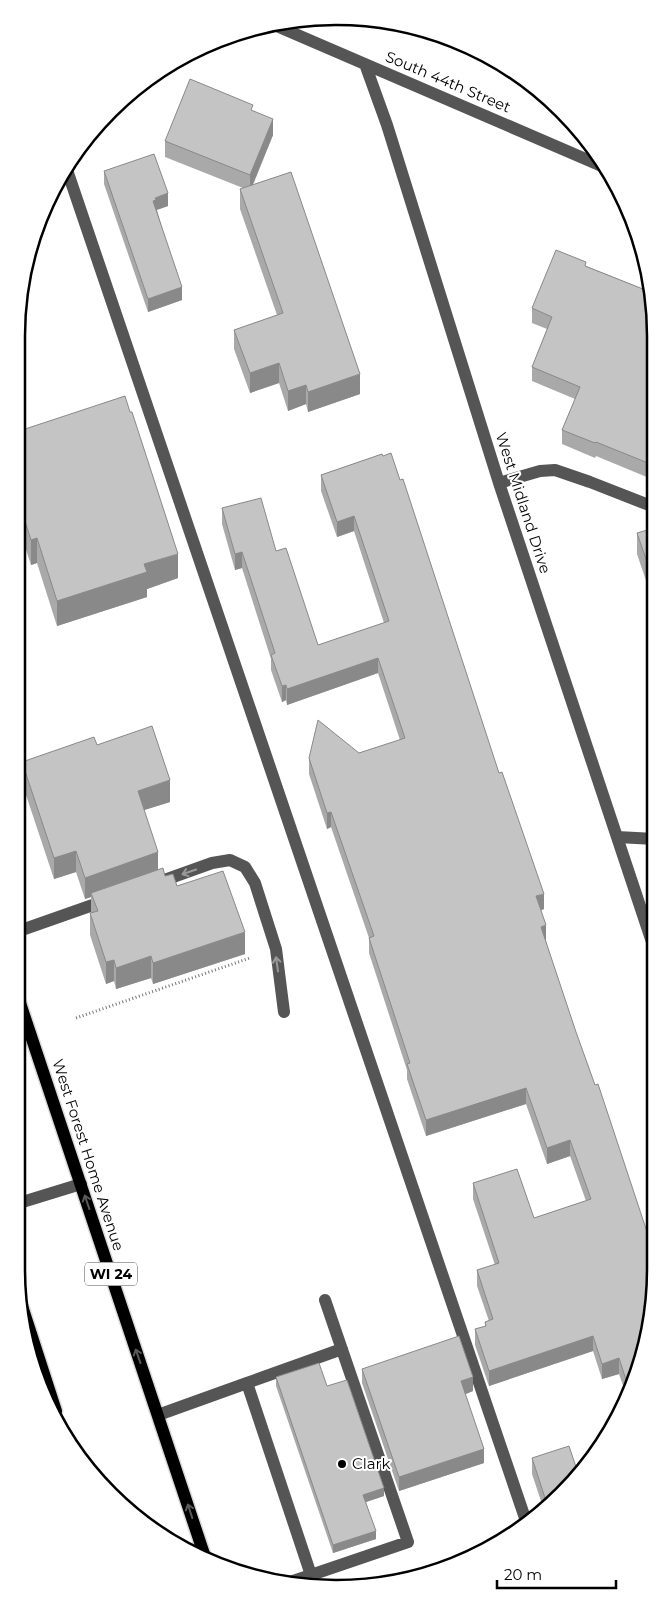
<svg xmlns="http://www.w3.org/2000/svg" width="672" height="1605" font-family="Montserrat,sans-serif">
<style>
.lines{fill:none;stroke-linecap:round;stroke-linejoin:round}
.major-casing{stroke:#dbdbdb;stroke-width:15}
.path{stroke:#777;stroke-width:3;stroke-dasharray:1 2.5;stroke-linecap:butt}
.minor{stroke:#555;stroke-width:12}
.major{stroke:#000;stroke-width:12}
.wall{fill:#a9a9a9}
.shaded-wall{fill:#898989}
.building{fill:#c4c4c4;stroke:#898989}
.oneway{stroke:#999}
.oneway2{stroke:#595959}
.poi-dot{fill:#000;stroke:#fff;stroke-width:2}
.labels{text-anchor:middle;stroke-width:4;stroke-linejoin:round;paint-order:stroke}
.shield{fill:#fff;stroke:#4c4c4c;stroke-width:1}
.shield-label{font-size:14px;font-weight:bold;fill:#000}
.street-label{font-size:15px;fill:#000;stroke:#fff}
.poi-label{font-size:15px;fill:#000;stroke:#fff;text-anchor:start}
.rim{fill:none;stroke:#000;stroke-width:2.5}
</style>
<rect width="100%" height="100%" fill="#fff"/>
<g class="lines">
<defs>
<path id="major" d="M 16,991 L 205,1557
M 23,1309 L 56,1411"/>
</defs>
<use href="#major" class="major-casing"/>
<path class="path" d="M 76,1018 L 250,958"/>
<path class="minor" d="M 279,27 L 604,167
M 365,64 L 387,125 L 499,483 L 655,951
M 68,173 L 526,1521
M 499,483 L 540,471 L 555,470 L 590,482 L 654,507
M 617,837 L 655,839
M 159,882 L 212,863 L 230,860 L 245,867 L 255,883 L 276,949 L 284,1012
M 16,932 L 107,900
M 16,1204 L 81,1184
M 325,1300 L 408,1542 L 311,1575 L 247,1383 L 342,1349
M 158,1415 L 247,1383
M 287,1583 L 311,1575"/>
<use href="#major" class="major"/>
</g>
<path class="wall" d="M 253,111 L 273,135 L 253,185 L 360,394 L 308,412 L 306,404 L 288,411 L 279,383 L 250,393 L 234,349 L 234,330 L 277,315 L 240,209 L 240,189 L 243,188 L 165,157 L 165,141 Z
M 104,171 L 168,206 L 157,210 L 182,300 L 148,312 L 104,184 Z
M 586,266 L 653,293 L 654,480 L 596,456 L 595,458 L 562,444 L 562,430 L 575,399 L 532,381 L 532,367 L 547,329 L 532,323 L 532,308 Z
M 16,432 L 178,578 L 147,589 L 147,597 L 57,626 L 37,563 L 31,565 L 21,534 L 21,519 L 16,504 Z
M 382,454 L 544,909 L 541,910 L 546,941 L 639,1372 L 626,1394 L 619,1374 L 602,1379 L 593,1351 L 489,1386 L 475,1345 L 475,1329 L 485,1326 L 485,1322 L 489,1321 L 477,1286 L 477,1270 L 495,1265 L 473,1199 L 473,1183 L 534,1218 L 586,1201 L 570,1156 L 547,1164 L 526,1104 L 426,1136 L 407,1079 L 407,1070 L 369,953 L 369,938 L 331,827 L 327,829 L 309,774 L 309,758 L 359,753 L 400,740 L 378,673 L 287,705 L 286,700 L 282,702 L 271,670 L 271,659 L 242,568 L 235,570 L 222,524 L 222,508 L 276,551 L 318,645 L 384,623 L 354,531 L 337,537 L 321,491 L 321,475 Z
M 654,528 L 654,604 L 637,554 L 637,533 Z
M 97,745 L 170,802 L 144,810 L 158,870 L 177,886 L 245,954 L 153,984 L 151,978 L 116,989 L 114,981 L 106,984 L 90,935 L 90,913 L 91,913 L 91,897 L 85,899 L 76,872 L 54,879 L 22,783 L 22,762 Z
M 362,1369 L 473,1391 L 465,1394 L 484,1463 L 399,1491 L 362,1383 Z
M 276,1377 L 327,1386 L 384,1496 L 366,1502 L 376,1539 L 333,1553 L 276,1386 Z
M 532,1458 L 577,1480 L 543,1507 L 532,1474 Z"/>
<path class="shaded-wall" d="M 273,119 L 273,135 L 250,191 L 250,175 Z
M 168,193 L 168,206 L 156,210 L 153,201 L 155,198 Z
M 182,287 L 182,300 L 148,312 L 148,299 Z
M 279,363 L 279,383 L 250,393 L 250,373 Z
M 360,374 L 360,394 L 308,412 L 308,392 Z
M 306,385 L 306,404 L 288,411 L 288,391 Z
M 354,516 L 354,531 L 337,537 L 337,522 Z
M 37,538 L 37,563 L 31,565 L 31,540 Z
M 242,552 L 242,568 L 235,570 L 235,554 Z
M 178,554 L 178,578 L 147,589 L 147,597 L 57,626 L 57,601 L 144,564 Z
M 378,658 L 378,673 L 287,705 L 287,689 Z
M 286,685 L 286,700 L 282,702 L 282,686 Z
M 170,780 L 170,802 L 138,812 L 138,791 Z
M 331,812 L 331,827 L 327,829 L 327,813 Z
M 76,851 L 76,872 L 54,879 L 54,858 Z
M 158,852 L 158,873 L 91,893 L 91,897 L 85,899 L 85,878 Z
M 544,894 L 544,909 L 536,912 L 536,896 Z
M 546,925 L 546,941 L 541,943 L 541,927 Z
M 245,932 L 245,954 L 153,984 L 153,963 Z
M 151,956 L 151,978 L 116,989 L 116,968 Z
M 114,960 L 114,981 L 106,984 L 106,962 Z
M 526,1088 L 526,1104 L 426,1136 L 426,1120 Z
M 570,1140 L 570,1156 L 547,1164 L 547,1148 Z
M 593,1336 L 593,1351 L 489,1386 L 489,1371 Z
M 619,1358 L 619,1374 L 602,1379 L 602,1364 Z
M 473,1377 L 473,1391 L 461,1396 L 461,1381 Z
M 484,1449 L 484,1463 L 399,1491 L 399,1477 Z
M 384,1488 L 384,1496 L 363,1503 L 363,1495 Z
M 376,1531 L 376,1539 L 333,1553 L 333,1545 Z"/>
<path class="building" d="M 190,79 L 253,105 L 251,110 L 273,119 L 250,175 L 165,141 Z
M 154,154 L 168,193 L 155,198 L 156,200 L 153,201 L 182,287 L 148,299 L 104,171 Z
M 291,172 L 360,374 L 308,392 L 306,385 L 288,391 L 279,363 L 250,373 L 234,330 L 283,313 L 240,189 Z
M 556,250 L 586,262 L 585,266 L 653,293 L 653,465 L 596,442 L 595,443 L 562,430 L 580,387 L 532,367 L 552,317 L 532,308 Z
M 125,396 L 130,412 L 132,412 L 178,554 L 144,564 L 147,572 L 57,601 L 37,538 L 31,540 L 21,509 L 25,507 L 16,479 L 16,432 Z
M 391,453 L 400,480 L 403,479 L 499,773 L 502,772 L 544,894 L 536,896 L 546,925 L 541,927 L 576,1032 L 595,1085 L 598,1084 L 656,1259 L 656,1269 L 639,1372 L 629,1389 L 619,1358 L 602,1364 L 593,1336 L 489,1371 L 475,1329 L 486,1326 L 485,1322 L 493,1319 L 477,1270 L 499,1263 L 473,1183 L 517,1169 L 534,1218 L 591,1199 L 570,1140 L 547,1148 L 526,1088 L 426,1120 L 407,1064 L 410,1063 L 369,938 L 374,936 L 331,812 L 327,813 L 309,758 L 318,720 L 359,753 L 405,738 L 378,658 L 287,689 L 286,685 L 282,686 L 271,655 L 275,653 L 242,552 L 235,554 L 222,508 L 261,498 L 276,551 L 286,548 L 318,645 L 389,621 L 354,516 L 337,522 L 321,475 L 382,454 L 383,456 Z
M 654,528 L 654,582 L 637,533 Z
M 152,726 L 170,780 L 138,791 L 158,852 L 85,878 L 76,851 L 54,858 L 22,762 L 94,737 L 97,745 Z
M 163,868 L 165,876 L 173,874 L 177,886 L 223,871 L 245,932 L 153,963 L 151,956 L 116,968 L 114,960 L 106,962 L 90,913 L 98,911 L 91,893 Z
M 459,1336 L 473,1377 L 461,1381 L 484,1449 L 399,1477 L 362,1369 Z
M 319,1363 L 327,1386 L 347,1380 L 384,1488 L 363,1495 L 376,1531 L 333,1545 L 276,1377 Z
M 569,1446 L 579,1476 L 577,1480 L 547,1504 L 532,1458 Z"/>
<defs><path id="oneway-shaft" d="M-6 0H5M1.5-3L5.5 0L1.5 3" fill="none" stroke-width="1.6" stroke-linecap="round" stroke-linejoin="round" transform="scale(1.25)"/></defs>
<g class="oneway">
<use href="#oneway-shaft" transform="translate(189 872) rotate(161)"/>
<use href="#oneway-shaft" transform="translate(277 964) rotate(-98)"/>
</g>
<g class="oneway2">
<use href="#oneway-shaft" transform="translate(87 1202) rotate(-109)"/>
<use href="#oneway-shaft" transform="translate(138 1356) rotate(-109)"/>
<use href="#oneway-shaft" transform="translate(190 1511) rotate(-108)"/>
</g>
<circle class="poi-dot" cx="342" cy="1464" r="5"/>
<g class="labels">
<rect class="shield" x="85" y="1262.5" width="52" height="23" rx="4"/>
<g class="shield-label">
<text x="111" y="1279">WI 24</text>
</g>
<g class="street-label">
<text transform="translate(448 82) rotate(23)" y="5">South 44th Street</text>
<text transform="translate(523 503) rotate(72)" y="5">West Midland Drive</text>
<text transform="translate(88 1155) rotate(72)" y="5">West Forest Home Avenue</text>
</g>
<g class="poi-label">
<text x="352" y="1469">Clark</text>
</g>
</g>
<path d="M0 0H672V1605H0ZM336 25H336A311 311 0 0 1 647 336V1269A311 311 0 0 1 336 1580H336A311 311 0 0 1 25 1269V336A311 311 0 0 1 336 25Z" fill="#fff" fill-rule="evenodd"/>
<path class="rim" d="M336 25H336A311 311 0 0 1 647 336V1269A311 311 0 0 1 336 1580H336A311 311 0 0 1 25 1269V336A311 311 0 0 1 336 25Z"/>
<path d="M497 1580v8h119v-8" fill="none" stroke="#000000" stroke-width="2.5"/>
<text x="504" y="1580" font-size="15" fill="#000000" stroke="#ffffff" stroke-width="4" paint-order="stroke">20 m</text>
</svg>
